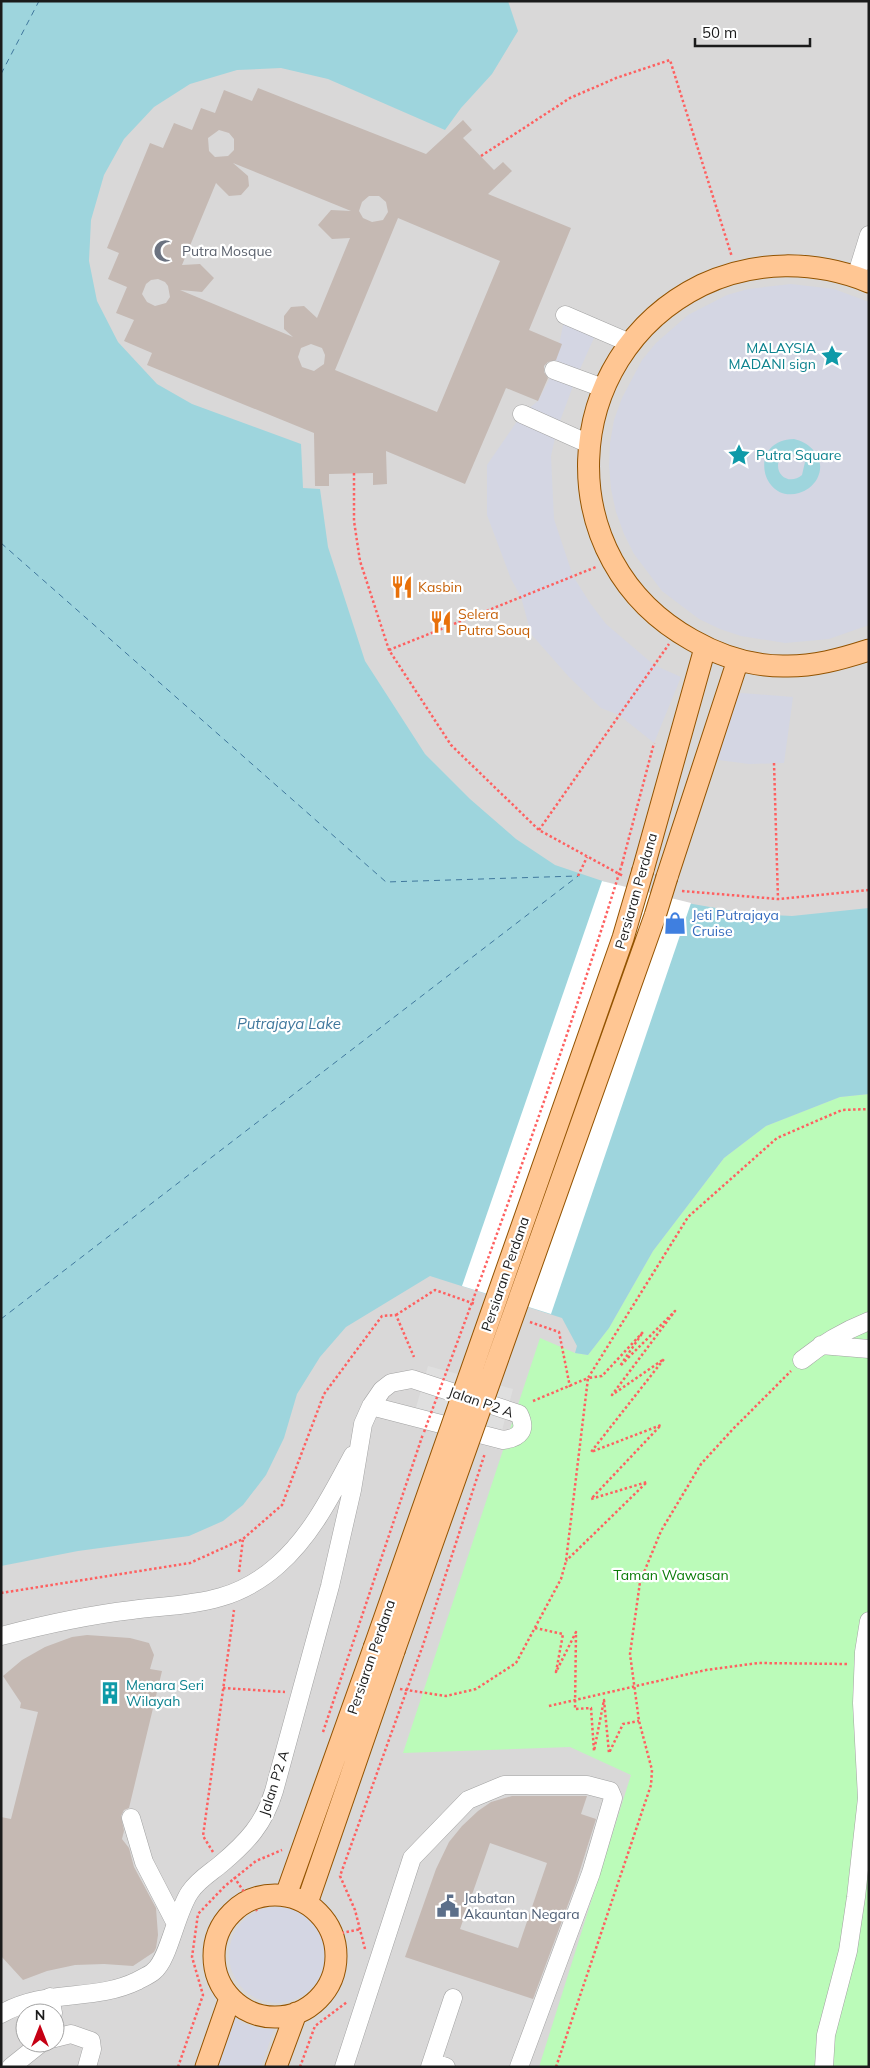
<svg xmlns="http://www.w3.org/2000/svg" width="870" height="2068" font-family="Mulish,sans-serif">
<style>
.residential{fill:#d9d8d8;fill-rule:evenodd}
.park{fill:#bbfbb9}
.parking{fill:#dfdfdf}
.plaza{fill:#d4d6e3}
.water{fill:#9ed5dd;fill-rule:evenodd}
.pier{fill:#fff}
.lines{fill:none;stroke-linecap:round;stroke-linejoin:round}
.ferry{stroke:#40789d;stroke-width:1;stroke-dasharray:6 5;stroke-linecap:butt}
.building{fill:#c5b9b3;fill-rule:evenodd}
.minor-casing{stroke:#a2a2a2;stroke-width:19}
.major-casing{stroke:#925300;stroke-width:23}
.path{stroke:#fe6060;stroke-width:2.5;stroke-dasharray:2.5 2.5;stroke-linecap:butt}
.minor{stroke:#fff;stroke-width:18}
.major{stroke:#ffc693;stroke-width:21}
.major-bridge-casing{stroke:#925300;stroke-width:23;stroke-linecap:butt}
.path-bridge{stroke:#fe6060;stroke-width:2.5;stroke-dasharray:2.5 2.5;stroke-linecap:butt}
.major-bridge{stroke:#ffc693;stroke-width:21}
.labels{text-anchor:middle;stroke-width:4.5;stroke-linejoin:round;paint-order:stroke}
.worship-label{font-size:14px;fill:#5b616d;stroke:#fff;text-anchor:start}
.culture-label{font-size:14px;fill:#0d838f;stroke:#fff;text-anchor:start}
.food-label{font-size:14px;fill:#c56008;stroke:#fff;text-anchor:start}
.street-label{font-size:14px;fill:#1b1b1b;stroke:#fff}
.shop-label{font-size:14px;fill:#366cbe;stroke:#fff;text-anchor:start}
.park-label{font-size:14px;fill:#097b07;stroke:#fff}
.service-label{font-size:14px;fill:#4e5e75;stroke:#fff;text-anchor:start}
.water-label{font-size:15px;font-style:italic;fill:#40789d;stroke:#fff}
</style>
<rect width="100%" height="100%" fill="#ede8e0"/>
<path class="residential" d="M 133,1 L 869,1 L 869,977 L 485,907 L 7,201 Z
M 869,1038 L 869,2067 L 1,2067 L 1,1495 L 307,1285 L 648,1195 ZM 25,2013 L 55,2013 L 55,2043 L 25,2043 Z"/>
<path class="park" d="M 869,1094 L 869,2067 L 539,2067 L 631,1775 L 570,1747 L 403,1753 L 540,1338 L 575,1353 L 588,1355 L 609,1328 L 653,1251 L 724,1158 L 766,1126 L 840,1097 Z"/>
<path class="parking" d="M 428,1366 L 513,1389 L 497,1449 L 411,1425 Z"/>
<path class="plaza" d="M 791,284 L 834,289 L 869,302 L 869,625 L 829,639 L 785,643 L 741,636 L 720,629 L 699,619 L 662,591 L 634,554 L 624,534 L 616,512 L 611,489 L 609,466 L 610,443 L 614,420 L 622,398 L 642,360 L 656,343 L 688,315 L 727,295 L 748,289 Z
M 565,315 L 598,329 L 576,378 L 557,429 L 551,456 L 554,519 L 573,576 L 590,603 L 606,624 L 654,665 L 681,677 L 654,743 L 619,715 L 601,708 L 569,677 L 531,634 L 521,597 L 511,579 L 487,515 L 487,465 L 522,414 L 538,401 L 554,370 Z
M 741,693 L 793,697 L 784,763 L 749,764 L 711,759 L 731,700 Z
M229 1955a48 48 0 1 1 96 0a48 48 0 1 1-96 0Z
M 234,2016 L 244,2024 L 261,2029 L 274,2029 L 261,2067 L 217,2067 Z"/>
<path class="water" d="M 1,1 L 508,1 L 518,31 L 492,74 L 461,108 L 445,130 L 328,79 L 281,68 L 237,70 L 190,84 L 154,107 L 124,139 L 104,175 L 91,220 L 89,261 L 97,301 L 118,342 L 157,384 L 192,404 L 301,444 L 303,488 L 320,489 L 328,547 L 365,661 L 425,754 L 470,799 L 516,839 L 555,865 L 647,896 L 750,914 L 792,916 L 869,908 L 869,1094 L 840,1097 L 766,1126 L 724,1158 L 653,1251 L 609,1328 L 588,1355 L 575,1353 L 577,1346 L 562,1318 L 430,1276 L 346,1327 L 320,1357 L 297,1394 L 284,1438 L 266,1475 L 243,1505 L 223,1521 L 189,1536 L 78,1551 L 1,1566 Z
M 794,439 C 812,443 827,460 817,479 C 813,486 806,491 799,493 C 761,504 747,440 794,439 ZM 788,453 L 800,456 L 805,462 L 802,475 C 788,487 771,472 781,456 Z"/>
<path class="pier" d="M 602,881 L 691,903 L 551,1314 L 462,1286 Z"/>
<g class="lines">
<path class="ferry" d="M 1,74 L 39,1
M 1,543 L 386,882 L 577,876
M 1,1319 L 578,876"/>
</g>
<path class="building" d="M 258,88 L 426,154 L 463,120 L 472,130 L 463,138 L 494,170 L 503,162 L 512,171 L 488,194 L 571,228 L 529,330 L 562,344 L 556,360 L 548,362 L 544,366 L 544,372 L 548,378 L 538,401 L 506,388 L 465,484 L 386,451 L 387,484 L 373,485 L 373,473 L 329,474 L 329,486 L 315,486 L 314,433 L 147,365 L 152,353 L 124,341 L 134,320 L 116,313 L 127,287 L 108,279 L 119,253 L 107,248 L 150,143 L 163,148 L 174,123 L 192,130 L 201,108 L 215,113 L 224,90 L 252,101 ZM 219,130 L 229,133 L 234,139 L 234,150 L 228,156 L 215,157 L 209,151 L 208,138 ZM 233,163 L 351,211 L 331,210 L 318,225 L 332,239 L 350,238 L 317,318 L 304,306 L 291,307 L 284,316 L 284,329 L 293,337 L 180,290 L 202,292 L 214,278 L 200,264 L 182,265 L 216,183 L 229,196 L 241,195 L 249,186 L 248,176 ZM 369,196 L 379,196 L 386,202 L 388,212 L 383,220 L 372,222 L 363,218 L 359,211 L 362,202 ZM 398,218 L 500,261 L 437,412 L 335,370 ZM 158,279 L 165,282 L 168,286 L 170,297 L 166,303 L 155,306 L 147,302 L 142,294 L 146,284 L 151,280 ZM 311,344 L 322,348 L 325,355 L 324,364 L 314,371 L 302,367 L 298,357 L 301,348 Z
M 87,1635 L 130,1638 L 149,1643 L 154,1655 L 150,1669 L 162,1671 L 129,1808 L 124,1810 L 121,1816 L 124,1831 L 122,1839 L 129,1848 L 134,1867 L 156,1908 L 158,1935 L 156,1948 L 154,1952 L 133,1966 L 104,1964 L 75,1965 L 47,1971 L 23,1980 L 1,1956 L 1,1817 L 11,1819 L 38,1712 L 20,1708 L 21,1703 L 3,1676 L 22,1660 L 45,1647 L 72,1637 Z
M 512,1796 L 587,1796 L 581,1814 L 596,1819 L 576,1883 L 533,1999 L 405,1957 L 436,1869 L 449,1842 L 462,1826 L 478,1811 L 491,1802 ZM 490,1843 L 547,1863 L 518,1948 L 460,1929 Z"/>
<g class="lines">
<defs>
<path id="minor" d="M 856,277 L 869,235
M 565,315 L 630,343
M 554,370 L 603,388
M 522,414 L 589,444
M 821,1345 L 869,1349
M 802,1360 C 823,1343 844,1331 869,1321
M 1,1636 C 43,1625 89,1615 132,1610 C 188,1603 232,1606 278,1565 C 312,1535 332,1494 353,1455
M 131,1818 L 144,1862 L 175,1922
M 50,1997 L 53,2013
M 1,2014 C 46,1988 94,2002 137,1981 C 142,1978 150,1975 154,1971 C 169,1959 176,1912 190,1892 C 198,1880 210,1873 221,1864 C 247,1842 264,1824 274,1791 L 330,1586 L 352,1490 L 363,1424 L 371,1406 L 382,1390 L 391,1383 L 412,1379 L 519,1414 C 527,1430 520,1438 503,1440 L 371,1406
M 55,2038 L 71,2034 L 91,2041 L 92,2049 L 87,2067
M 432,2062 L 446,2067
M 11,2067 L 41,2043
M 344,2067 L 412,1858 L 468,1800 L 504,1785 L 587,1785 L 610,1791 L 613,1798 L 591,1873 L 519,2067
M 430,2067 L 453,1998
M 824,2067 L 826,2035 L 848,1951 L 856,1897 L 867,1798 L 862,1703 L 864,1652 L 869,1621"/>
<path id="major" d="M 869,282 C 815,260 755,260 702,285 C 556,357 549,561 692,640 C 720,656 751,666 783,666 C 813,667 841,659 869,650
M 643,870 L 705,648
M 667,877 L 738,660
M214 1956a61 61 0 1 1 122 0a61 61 0 1 1-122 0Z
M 286,1895 L 374,1648
M 307,1903 L 394,1651
M 206,2067 L 230,1998
M 276,2067 L 296,2013"/>
</defs>
<use href="#minor" class="minor-casing"/>
<use href="#major" class="major-casing"/>
<path class="path" d="M 481,156 L 570,98 L 616,78 L 670,60 L 732,257
M 354,473 L 354,521 L 360,561 L 389,650 L 451,745 L 539,830 L 623,876
M 389,650 L 596,567
M 774,763 L 778,899
M 539,830 L 669,644
M 622,864 L 654,743
M 578,876 L 587,857
M 682,891 L 778,899 L 869,890
M 396,1315 L 435,1290 L 475,1304
M 530,1322 L 559,1332 L 570,1387
M 533,1401 L 588,1378 L 688,1217 L 777,1138 L 842,1110 L 869,1109
M 239,1572 L 243,1539
M 1,1593 L 190,1563 L 243,1539 L 282,1505 L 324,1394 L 382,1316 L 396,1315 L 414,1357
M 535,1628 L 563,1634 L 556,1672 L 576,1632 L 575,1709 L 591,1708 L 594,1751 L 604,1700 L 609,1753 L 623,1724 L 639,1721
M 223,1688 L 285,1692
M 400,1689 L 446,1696 L 476,1689 L 516,1663 L 561,1579 L 566,1561 L 588,1378 L 602,1376 L 643,1332 L 620,1366 L 675,1311 L 612,1395 L 664,1359 L 591,1452 L 661,1425 L 591,1499 L 647,1482 L 566,1561
M 549,1706 L 706,1670 L 758,1663 L 847,1664
M 323,1732 L 423,1434
M 213,1852 L 203,1836 L 234,1610
M 234,1877 L 257,1911
M 322,1937 L 361,1929
M 365,1949 L 355,1910 L 340,1876 L 423,1645 L 485,1453
M 178,2067 L 203,1995 L 192,1957 L 198,1914 L 225,1886 L 256,1861 L 282,1850
M 300,2067 L 315,2026 L 347,2002
M 556,2067 L 651,1785 L 652,1770 L 639,1721 L 630,1654 L 640,1582 L 661,1531 L 701,1464 L 733,1429 L 791,1371"/>
<use href="#minor" class="minor"/>
<use href="#major" class="major"/>
<defs>
<path id="major-bridge" d="M 374,1648 L 623,938 L 643,870
M 394,1651 L 655,916 L 667,877"/>
</defs>
<use href="#major-bridge" class="major-bridge-casing"/>
<path class="path-bridge" d="M 424,1432 C 494,1244 563,1056 622,864"/>
<use href="#major-bridge" class="major-bridge"/>
</g>
<defs>
<symbol id="mosque-bare" viewBox="-9 -9 18 18"><path d="M3.5-4.9A6 6 0 1 0 3.5 4.9A5 5 0 1 1 3.5-4.9Z" fill="#6b7280" stroke="#fff" stroke-width="2.5" paint-order="stroke"/></symbol>
<symbol id="sight-bare" viewBox="-9 -9 18 18"><path d="M0-6L1.8-2.2L6-1.7L2.9 1.2L3.7 5.4L0 3.3L-3.7 5.4L-2.9 1.2L-6-1.7L-1.8-2.2Z" fill="#0f9aa8" stroke="#fff" stroke-width="2.5" paint-order="stroke"/></symbol>
<symbol id="restaurant-bare" viewBox="-9 -9 18 18"><path d="M-5-6h1v4h1v-4h1v4h1v-4h1v5L-1.5 .5V6h-2V.5L-5-1ZM5-6V6H3V1.5H1.5Q1.5-4 5-6Z" fill="#e8710a" stroke="#fff" stroke-width="2.5" paint-order="stroke"/></symbol>
<symbol id="shop-bare" viewBox="-9 -9 18 18"><path d="M-5-2.5h2.3a2.7 3.5 0 0 1 5.4 0H5L5.5 6h-11ZM-1.5-2.5h3a1.5 2.3 0 0 0-3 0Z" fill="#3f7fe0" stroke="#fff" stroke-width="2.5" paint-order="stroke"/></symbol>
<symbol id="building-bare" viewBox="-9 -9 18 18"><path d="M-4-6H4V6H1V3H-1V6H-4ZM-2.5-4.3h1.7v1.8h-1.7ZM.8-4.3h1.7v1.8H.8ZM-2.5-1h1.7V.8h-1.7ZM.8-1h1.7V.8H.8Z" fill="#0f9aa8" stroke="#fff" stroke-width="2.5" paint-order="stroke"/></symbol>
<symbol id="civic-bare" viewBox="-9 -9 18 18"><path d="M-.6-6.5H3V-4.5H.6V-3L4-1V1h2V6H-6V1h2V-1L-.6-3ZM-1.2 2.5V6h2.4V2.5Z" fill="#5c6f8a" stroke="#fff" stroke-width="2.5" paint-order="stroke"/></symbol>
</defs>
<g fill-rule="evenodd">
<use href="#mosque-bare" x="149" y="235" width="32" height="32"/>
<use href="#sight-bare" x="816" y="340" width="32" height="32"/>
<use href="#sight-bare" x="723" y="439" width="32" height="32"/>
<use href="#restaurant-bare" x="386" y="571" width="32" height="32"/>
<use href="#restaurant-bare" x="425" y="606" width="32" height="32"/>
<use href="#shop-bare" x="659" y="907" width="32" height="32"/>
<use href="#building-bare" x="94" y="1677" width="32" height="32"/>
<use href="#civic-bare" x="432" y="1890" width="32" height="32"/>
</g>
<g class="labels">
<g class="worship-label">
<text x="182" y="256">Putra Mosque</text>
</g>
<g class="culture-label">
<text x="816" y="353" text-anchor="end">MALAYSIA<tspan x="816" dy="16">MADANI sign</tspan></text>
<text x="756" y="460">Putra Square</text>
<text x="126" y="1690">Menara Seri<tspan x="126" dy="16">Wilayah</tspan></text>
</g>
<g class="food-label">
<text x="418" y="592">Kasbin</text>
<text x="458" y="619">Selera<tspan x="458" dy="16">Putra Souq</tspan></text>
</g>
<g class="street-label">
<text transform="translate(636 891) rotate(-74)" y="5">Persiaran Perdana</text>
<text transform="translate(505 1274) rotate(-71)" y="5">Persiaran Perdana</text>
<text transform="translate(481 1402) rotate(19)" y="5">Jalan P2 A</text>
<text transform="translate(371 1657) rotate(-71)" y="5">Persiaran Perdana</text>
<text transform="translate(274 1783) rotate(-72)" y="5">Jalan P2 A</text>
</g>
<g class="shop-label">
<text x="692" y="920">Jeti Putrajaya<tspan x="692" dy="16">Cruise</tspan></text>
</g>
<g class="park-label">
<text x="671" y="1580">Taman Wawasan</text>
</g>
<g class="service-label">
<text x="464" y="1903">Jabatan<tspan x="464" dy="16">Akauntan Negara</tspan></text>
</g>
<g class="water-label">
<text x="289" y="1029">Putrajaya Lake</text>
</g>
</g>
<rect width="870" height="2068" fill="none" stroke="#1b1b1b" stroke-width="5"/>
<g transform="translate(40 2028)"><circle r="24" fill="#ffffff" stroke="#a4a4a4"/>
<path d="M0-4L9 19L0 12L-9 19Z" fill="#c60014"/>
<text y="-8" font-size="14" font-weight="bold" text-anchor="middle" fill="#1b1b1b">N</text>
</g>
<path d="M695 38v8h115v-8" fill="none" stroke="#1b1b1b" stroke-width="2.5"/>
<text x="702" y="38" font-size="15" fill="#1b1b1b" stroke="#ffffff" stroke-width="4" paint-order="stroke">50 m</text>
</svg>
